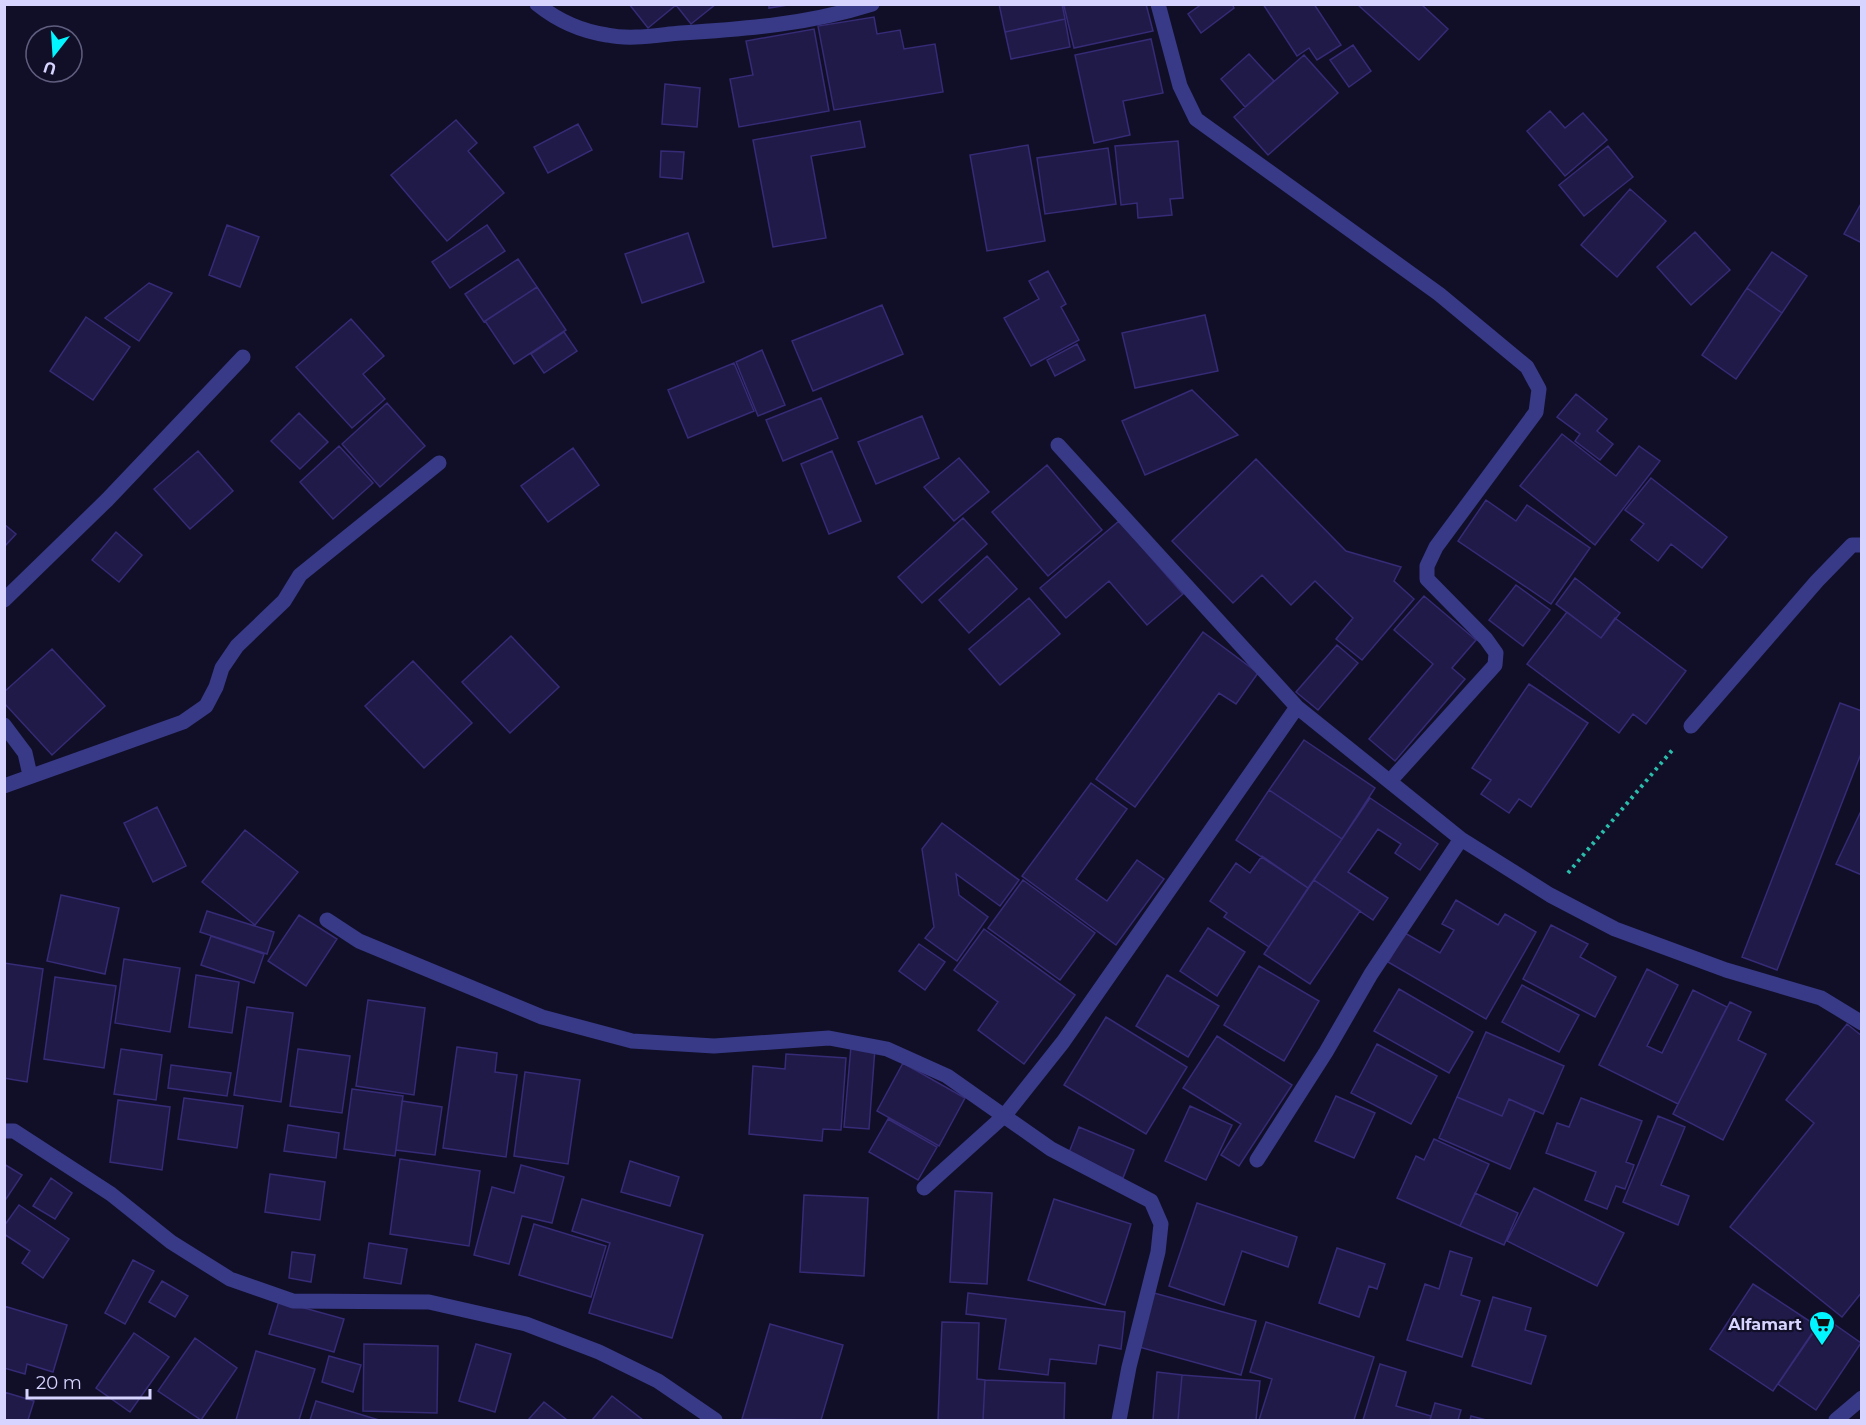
<svg xmlns="http://www.w3.org/2000/svg" width="1866" height="1425" font-family="Montserrat,sans-serif">
<style>
.building{fill:#201a49;stroke:#352b76;stroke-width:1.5}
.lines{fill:none;stroke-linecap:round;stroke-linejoin:round}
.path{stroke:#2bbdab;stroke-width:4;stroke-dasharray:3 4.5;stroke-linecap:butt}
.minor{stroke:#383a88;stroke-width:15}
.tertiary{stroke:#383a88;stroke-width:15}
.labels{text-anchor:middle;stroke-width:4.5;stroke-linejoin:round;paint-order:stroke}
.poi-label{font-size:16px;font-weight:bold;fill:#d7d5ff;stroke:#110f28;text-anchor:end}
</style>
<rect width="100%" height="100%" fill="#110f28"/>
<path class="building" d="M 629,4 L 716,4 L 691,24 L 676,5 L 648,28 Z
M 769,4 L 787,4 L 788,5 L 769,8 Z
M 999,4 L 1062,4 L 1065,19 L 1005,32 Z
M 1070,4 L 1146,4 L 1153,31 L 1074,48 L 1064,6 Z
M 1202,4 L 1232,4 L 1234,8 L 1201,33 L 1188,14 Z
M 1263,4 L 1314,4 L 1341,45 L 1317,60 L 1309,48 L 1297,56 Z
M 1357,4 L 1421,4 L 1448,29 L 1419,60 Z
M 874,17 L 877,34 L 900,30 L 904,49 L 935,44 L 943,92 L 834,110 L 818,26 Z
M 1065,19 L 1070,47 L 1011,59 L 1005,32 Z
M 814,29 L 829,111 L 739,127 L 730,79 L 753,75 L 746,41 Z
M 1151,39 L 1163,93 L 1123,101 L 1130,135 L 1094,143 L 1075,55 Z
M 1353,45 L 1371,71 L 1349,87 L 1330,60 Z
M 1249,54 L 1274,81 L 1245,107 L 1221,79 Z
M 1304,55 L 1338,93 L 1268,155 L 1234,117 Z
M 665,84 L 700,88 L 697,127 L 662,124 Z
M 1550,111 L 1565,128 L 1583,113 L 1607,140 L 1565,176 L 1527,131 Z
M 456,120 L 477,143 L 468,151 L 504,193 L 447,241 L 391,175 Z
M 860,121 L 865,147 L 811,156 L 826,238 L 773,247 L 753,140 Z
M 578,124 L 592,150 L 548,173 L 534,147 Z
M 1178,141 L 1183,198 L 1170,199 L 1172,215 L 1138,218 L 1137,203 L 1121,205 L 1115,146 Z
M 1028,145 L 1045,241 L 987,251 L 970,155 Z
M 1608,146 L 1633,177 L 1584,216 L 1559,185 Z
M 1108,148 L 1116,204 L 1045,214 L 1037,158 Z
M 661,151 L 684,152 L 682,179 L 660,177 Z
M 1630,189 L 1666,221 L 1617,277 L 1581,245 Z
M 1862,202 L 1862,243 L 1844,234 Z
M 227,225 L 259,237 L 240,287 L 209,275 Z
M 487,225 L 505,251 L 450,288 L 432,262 Z
M 1695,232 L 1730,270 L 1691,305 L 1657,267 Z
M 688,233 L 704,282 L 642,303 L 625,254 Z
M 1772,252 L 1807,276 L 1782,313 L 1747,288 Z
M 518,259 L 537,287 L 484,322 L 465,294 Z
M 1048,271 L 1066,304 L 1061,307 L 1079,340 L 1031,366 L 1004,318 L 1039,299 L 1029,281 Z
M 149,283 L 172,293 L 139,341 L 105,318 Z
M 537,287 L 566,330 L 514,364 L 485,321 Z
M 1747,288 L 1782,313 L 1736,379 L 1702,355 Z
M 882,305 L 903,354 L 813,391 L 792,341 Z
M 1205,315 L 1218,371 L 1135,388 L 1122,333 Z
M 86,317 L 130,347 L 93,400 L 50,371 Z
M 351,319 L 384,356 L 363,374 L 385,399 L 352,428 L 296,367 Z
M 564,332 L 577,351 L 544,373 L 531,354 Z
M 1077,344 L 1085,360 L 1055,376 L 1047,360 Z
M 762,350 L 785,405 L 758,416 L 736,362 Z
M 734,363 L 754,411 L 688,438 L 668,390 Z
M 1192,390 L 1238,435 L 1145,475 L 1122,421 Z
M 1576,394 L 1607,419 L 1597,431 L 1613,444 L 1600,460 L 1575,441 L 1580,434 L 1557,417 Z
M 821,398 L 838,438 L 783,461 L 766,420 Z
M 387,403 L 425,446 L 380,487 L 342,444 Z
M 299,413 L 328,442 L 300,469 L 271,441 Z
M 922,416 L 939,458 L 876,484 L 858,442 Z
M 1562,434 L 1616,476 L 1639,446 L 1660,461 L 1595,545 L 1520,486 Z
M 339,446 L 373,483 L 333,519 L 300,482 Z
M 573,448 L 599,485 L 548,522 L 521,486 Z
M 198,451 L 233,491 L 190,529 L 154,489 Z
M 832,451 L 861,521 L 829,534 L 801,464 Z
M 959,458 L 989,492 L 954,521 L 924,487 Z
M 1256,459 L 1346,551 L 1401,567 L 1394,581 L 1414,599 L 1362,660 L 1336,639 L 1353,618 L 1315,581 L 1291,605 L 1262,575 L 1233,603 L 1172,541 Z
M 1047,465 L 1102,530 L 1048,576 L 992,512 Z
M 1651,478 L 1727,537 L 1702,568 L 1671,544 L 1658,561 L 1631,540 L 1644,524 L 1625,510 Z
M 1486,500 L 1516,521 L 1527,505 L 1590,548 L 1551,604 L 1458,541 Z
M 963,518 L 987,544 L 922,603 L 898,577 Z
M 1119,521 L 1183,594 L 1147,625 L 1109,581 L 1066,618 L 1040,588 Z
M 4,524 L 16,534 L 4,547 Z
M 116,532 L 142,555 L 119,582 L 92,560 Z
M 987,556 L 1017,589 L 969,633 L 939,600 Z
M 1575,578 L 1620,613 L 1601,638 L 1556,604 Z
M 1516,585 L 1550,610 L 1523,646 L 1489,620 Z
M 1424,596 L 1476,640 L 1452,668 L 1465,679 L 1395,761 L 1369,739 L 1433,664 L 1394,630 Z
M 1029,598 L 1060,634 L 1000,685 L 969,649 Z
M 1567,612 L 1601,638 L 1615,618 L 1686,671 L 1646,724 L 1633,714 L 1619,733 L 1527,664 Z
M 1203,632 L 1258,673 L 1236,704 L 1219,693 L 1135,807 L 1096,779 Z
M 511,636 L 559,687 L 510,733 L 462,682 Z
M 1337,645 L 1358,663 L 1318,710 L 1296,692 Z
M 52,649 L 105,706 L 52,755 L 4,703 L 4,692 Z
M 413,661 L 472,723 L 424,768 L 365,706 Z
M 1529,684 L 1588,723 L 1531,807 L 1519,799 L 1509,813 L 1481,794 L 1491,780 L 1472,768 Z
M 1840,703 L 1862,711 L 1862,751 L 1777,970 L 1742,957 Z
M 1304,740 L 1375,788 L 1342,839 L 1269,790 Z
M 1091,783 L 1127,809 L 1076,879 L 1107,901 L 1137,860 L 1164,879 L 1116,945 L 1022,876 Z
M 1269,790 L 1342,839 L 1308,888 L 1236,840 Z
M 1370,798 L 1438,844 L 1420,870 L 1395,853 L 1401,844 L 1378,829 L 1348,872 L 1388,898 L 1373,920 L 1314,880 Z
M 157,807 L 186,866 L 153,882 L 124,823 Z
M 1862,809 L 1862,875 L 1836,864 Z
M 942,823 L 1019,880 L 1000,906 L 956,874 L 959,895 L 988,917 L 957,961 L 925,938 L 934,927 L 922,849 Z
M 245,830 L 298,872 L 255,925 L 202,882 Z
M 1262,856 L 1308,888 L 1269,947 L 1224,917 L 1227,913 L 1210,901 L 1236,863 L 1250,873 Z
M 1023,880 L 1095,933 L 1060,980 L 988,928 Z
M 1314,880 L 1360,911 L 1310,984 L 1264,954 Z
M 61,895 L 119,908 L 105,974 L 47,961 Z
M 1456,900 L 1498,925 L 1505,914 L 1536,932 L 1486,1019 L 1388,962 L 1405,933 L 1440,953 L 1454,930 L 1442,924 Z
M 207,911 L 274,932 L 267,954 L 200,932 Z
M 299,915 L 337,939 L 306,986 L 268,961 Z
M 1551,925 L 1588,944 L 1580,957 L 1616,977 L 1595,1017 L 1523,979 Z
M 1208,928 L 1245,952 L 1217,996 L 1180,971 Z
M 984,929 L 1075,995 L 1024,1064 L 978,1030 L 998,1002 L 954,970 Z
M 211,936 L 264,954 L 254,983 L 201,965 Z
M 919,944 L 945,962 L 925,990 L 899,971 Z
M 124,959 L 180,968 L 170,1032 L 115,1023 Z
M 4,963 L 43,969 L 27,1082 L 4,1078 Z
M 1259,966 L 1319,1001 L 1284,1061 L 1224,1025 Z
M 1647,969 L 1678,985 L 1647,1046 L 1662,1053 L 1693,990 L 1727,1007 L 1678,1104 L 1599,1065 Z
M 196,975 L 239,982 L 232,1033 L 189,1027 Z
M 1167,975 L 1219,1006 L 1188,1057 L 1136,1026 Z
M 55,977 L 116,986 L 104,1068 L 44,1059 Z
M 1522,985 L 1579,1015 L 1559,1052 L 1502,1022 Z
M 1399,989 L 1473,1032 L 1449,1073 L 1374,1031 Z
M 368,1000 L 425,1008 L 414,1095 L 356,1086 Z
M 1730,1002 L 1751,1012 L 1738,1040 L 1766,1054 L 1723,1140 L 1673,1114 Z
M 247,1007 L 293,1013 L 281,1102 L 234,1095 Z
M 1106,1017 L 1187,1067 L 1146,1134 L 1064,1085 Z
M 1847,1024 L 1862,1036 L 1862,1292 L 1842,1317 L 1730,1227 L 1814,1123 L 1786,1100 Z
M 1486,1032 L 1564,1066 L 1543,1114 L 1509,1099 L 1502,1116 L 1457,1097 Z
M 1217,1036 L 1292,1085 L 1239,1166 L 1221,1155 L 1241,1124 L 1183,1088 Z
M 1377,1044 L 1437,1076 L 1411,1124 L 1351,1093 Z
M 851,1046 L 875,1048 L 869,1129 L 844,1127 Z
M 457,1047 L 497,1053 L 495,1072 L 517,1075 L 506,1157 L 443,1148 Z
M 121,1049 L 162,1055 L 156,1100 L 114,1094 Z
M 298,1049 L 350,1056 L 342,1113 L 290,1106 Z
M 786,1054 L 846,1058 L 841,1130 L 823,1129 L 822,1141 L 749,1134 L 753,1066 L 785,1069 Z
M 903,1063 L 965,1098 L 939,1146 L 877,1111 Z
M 171,1065 L 231,1073 L 227,1096 L 168,1088 Z
M 525,1072 L 580,1080 L 568,1164 L 514,1156 Z
M 352,1089 L 403,1096 L 395,1156 L 344,1149 Z
M 1336,1096 L 1375,1113 L 1354,1158 L 1315,1141 Z
M 1457,1097 L 1502,1116 L 1509,1099 L 1535,1111 L 1510,1169 L 1439,1138 Z
M 184,1098 L 243,1106 L 237,1148 L 178,1139 Z
M 1581,1098 L 1642,1121 L 1626,1162 L 1634,1165 L 1625,1189 L 1616,1186 L 1607,1209 L 1585,1200 L 1596,1172 L 1546,1153 L 1557,1123 L 1569,1127 Z
M 118,1100 L 170,1107 L 162,1170 L 110,1162 Z
M 402,1101 L 442,1107 L 435,1155 L 396,1150 Z
M 1190,1106 L 1232,1125 L 1206,1180 L 1165,1161 Z
M 1658,1116 L 1685,1127 L 1661,1185 L 1689,1196 L 1678,1225 L 1623,1202 Z
M 888,1119 L 937,1147 L 918,1180 L 869,1152 Z
M 288,1125 L 339,1133 L 336,1158 L 284,1151 Z
M 1079,1127 L 1134,1150 L 1123,1178 L 1068,1155 Z
M 1434,1139 L 1489,1164 L 1460,1226 L 1397,1198 L 1416,1156 L 1424,1160 Z
M 400,1159 L 480,1171 L 469,1246 L 390,1234 Z
M 630,1161 L 679,1177 L 670,1206 L 621,1192 Z
M 4,1164 L 22,1175 L 4,1202 Z
M 521,1165 L 564,1177 L 552,1223 L 522,1216 L 509,1264 L 474,1255 L 492,1187 L 514,1193 Z
M 270,1174 L 325,1182 L 320,1220 L 265,1212 Z
M 51,1178 L 72,1193 L 55,1219 L 33,1206 Z
M 1534,1188 L 1624,1233 L 1597,1286 L 1507,1241 Z
M 955,1191 L 992,1193 L 987,1284 L 950,1282 Z
M 1475,1193 L 1518,1213 L 1504,1245 L 1460,1226 Z
M 804,1195 L 868,1198 L 864,1276 L 800,1272 Z
M 582,1199 L 703,1235 L 672,1338 L 589,1313 L 610,1243 L 572,1231 Z
M 1054,1199 L 1131,1224 L 1105,1305 L 1028,1280 Z
M 1197,1203 L 1297,1237 L 1288,1267 L 1242,1251 L 1224,1305 L 1169,1286 Z
M 19,1205 L 69,1239 L 43,1278 L 22,1263 L 30,1251 L 4,1234 L 4,1226 Z
M 534,1224 L 606,1246 L 591,1297 L 519,1275 Z
M 369,1243 L 407,1249 L 401,1284 L 364,1278 Z
M 1337,1248 L 1385,1264 L 1377,1289 L 1369,1286 L 1359,1317 L 1319,1303 Z
M 1450,1251 L 1472,1258 L 1461,1295 L 1480,1301 L 1462,1357 L 1407,1340 L 1425,1284 L 1439,1289 Z
M 292,1252 L 315,1255 L 311,1282 L 289,1278 Z
M 133,1260 L 154,1271 L 125,1324 L 105,1313 Z
M 162,1281 L 188,1296 L 175,1317 L 149,1302 Z
M 1753,1284 L 1817,1326 L 1773,1391 L 1710,1349 Z
M 968,1293 L 1125,1312 L 1121,1349 L 1099,1345 L 1096,1364 L 1050,1359 L 1048,1375 L 999,1369 L 1006,1319 L 966,1314 Z
M 1154,1293 L 1256,1321 L 1241,1375 L 1139,1347 Z
M 1493,1297 L 1531,1308 L 1525,1330 L 1546,1336 L 1531,1384 L 1472,1366 Z
M 279,1301 L 344,1319 L 334,1352 L 269,1334 Z
M 4,1306 L 67,1325 L 53,1372 L 27,1364 L 25,1374 L 4,1368 Z
M 1824,1317 L 1861,1343 L 1816,1410 L 1778,1384 Z
M 942,1322 L 979,1323 L 977,1379 L 985,1380 L 983,1420 L 938,1420 Z
M 1266,1322 L 1374,1357 L 1354,1420 L 1259,1420 L 1272,1379 L 1250,1372 Z
M 770,1324 L 843,1345 L 821,1420 L 742,1419 Z
M 134,1333 L 169,1357 L 130,1412 L 96,1388 Z
M 195,1338 L 237,1368 L 201,1420 L 158,1391 Z
M 364,1344 L 438,1346 L 437,1413 L 363,1411 Z
M 476,1344 L 511,1354 L 495,1412 L 459,1401 Z
M 256,1351 L 315,1369 L 299,1420 L 236,1420 Z
M 329,1356 L 361,1365 L 353,1392 L 322,1382 Z
M 1380,1364 L 1406,1372 L 1396,1406 L 1431,1416 L 1430,1420 L 1363,1420 Z
M 1157,1372 L 1182,1375 L 1178,1420 L 1153,1420 Z
M 1182,1375 L 1260,1381 L 1256,1420 L 1178,1420 Z
M 985,1380 L 1065,1383 L 1064,1420 L 983,1420 Z
M 4,1392 L 34,1401 L 28,1420 L 4,1420 Z
M 612,1396 L 643,1420 L 592,1420 Z
M 316,1401 L 379,1420 L 310,1420 Z
M 544,1402 L 567,1420 L 528,1420 Z
M 1435,1403 L 1461,1410 L 1458,1420 L 1430,1420 Z
M 1471,1416 L 1486,1420 L 1470,1420 Z"/>
<g class="lines">
<path class="path" d="M 1568,873 L 1674,748"/>
<path class="minor" d="M 537,4 C 558,21 580,31 607,35 C 631,40 657,35 681,33 C 746,29 809,24 872,4
M 1158,4 L 1180,86 L 1196,119 L 1439,294 L 1527,367 L 1539,389 L 1536,412 L 1436,547 L 1427,566 L 1427,579 L 1486,639 L 1496,653 L 1495,665 L 1390,781
M 1058,445 L 1297,707 L 1461,839 L 1550,895 L 1615,929 L 1726,970 L 1821,998 L 1862,1023
M 4,600 L 107,500 L 243,357
M 4,725 L 25,753 L 30,775
M 1691,726 L 1817,581 L 1852,545 L 1862,545
M 4,786 L 183,722 L 206,706 L 216,687 L 222,668 L 237,646 L 284,601 L 300,575 L 439,463
M 327,920 L 359,941 L 542,1017 L 632,1041 L 714,1046 L 829,1038 L 887,1049 L 947,1076 L 1051,1149 L 1151,1201 L 1161,1224 L 1158,1252 L 1129,1367 L 1119,1420
M 4,1131 L 14,1131 L 111,1194 L 171,1242 L 230,1279 L 293,1301 L 429,1302 L 526,1324 L 599,1352 L 658,1381 L 715,1420
M 1257,1160 L 1326,1052 L 1371,974 L 1461,839
M 924,1188 L 1005,1115 L 1063,1042 L 1297,707"/>
<path class="tertiary" d="M 1836,1420 L 1862,1398"/>
</g>
<defs>
<symbol id="supermarket-pin" viewBox="-11 -11 22 30"><path d="M0 17L-7.5 6A9.5 9.5 0 1 1 7.5 6Z" fill="#01f6ff" stroke="#110f28"/><path d="M-6-5.5h2.5l.6 2H6L4.5 2H-2.5L-4.4-4H-6ZM-1.5 3.2a1.3 1.3 0 1 0 .1 0ZM3 3.2a1.3 1.3 0 1 0 .1 0Z" fill="#111"/></symbol>
</defs>
<g fill-rule="evenodd">
<use href="#supermarket-pin" x="1807" y="1309" width="30" height="40"/>
</g>
<g class="labels">
<g class="poi-label">
<text x="1802" y="1330">Alfamart</text>
</g>
</g>
<rect width="1866" height="1425" fill="none" stroke="#d7d5ff" stroke-width="12"/>
<g transform="translate(54 54) rotate(197)"><circle r="28" fill="#110f28" stroke="#605e7e" stroke-width="1.5"/>
<path d="M0-4.5L10 22L0 15L-10 22Z" fill="#01f6ff"/>
<text y="-9" font-size="16" font-weight="bold" text-anchor="middle" fill="#d7d5ff">U</text>
</g>
<path d="M27 1389v9h123v-9" fill="none" stroke="#d7d5ff" stroke-width="3"/>
<text x="36" y="1389" font-size="18" fill="#d7d5ff" stroke="#110f28" stroke-width="4.5" paint-order="stroke">20 m</text>
</svg>
